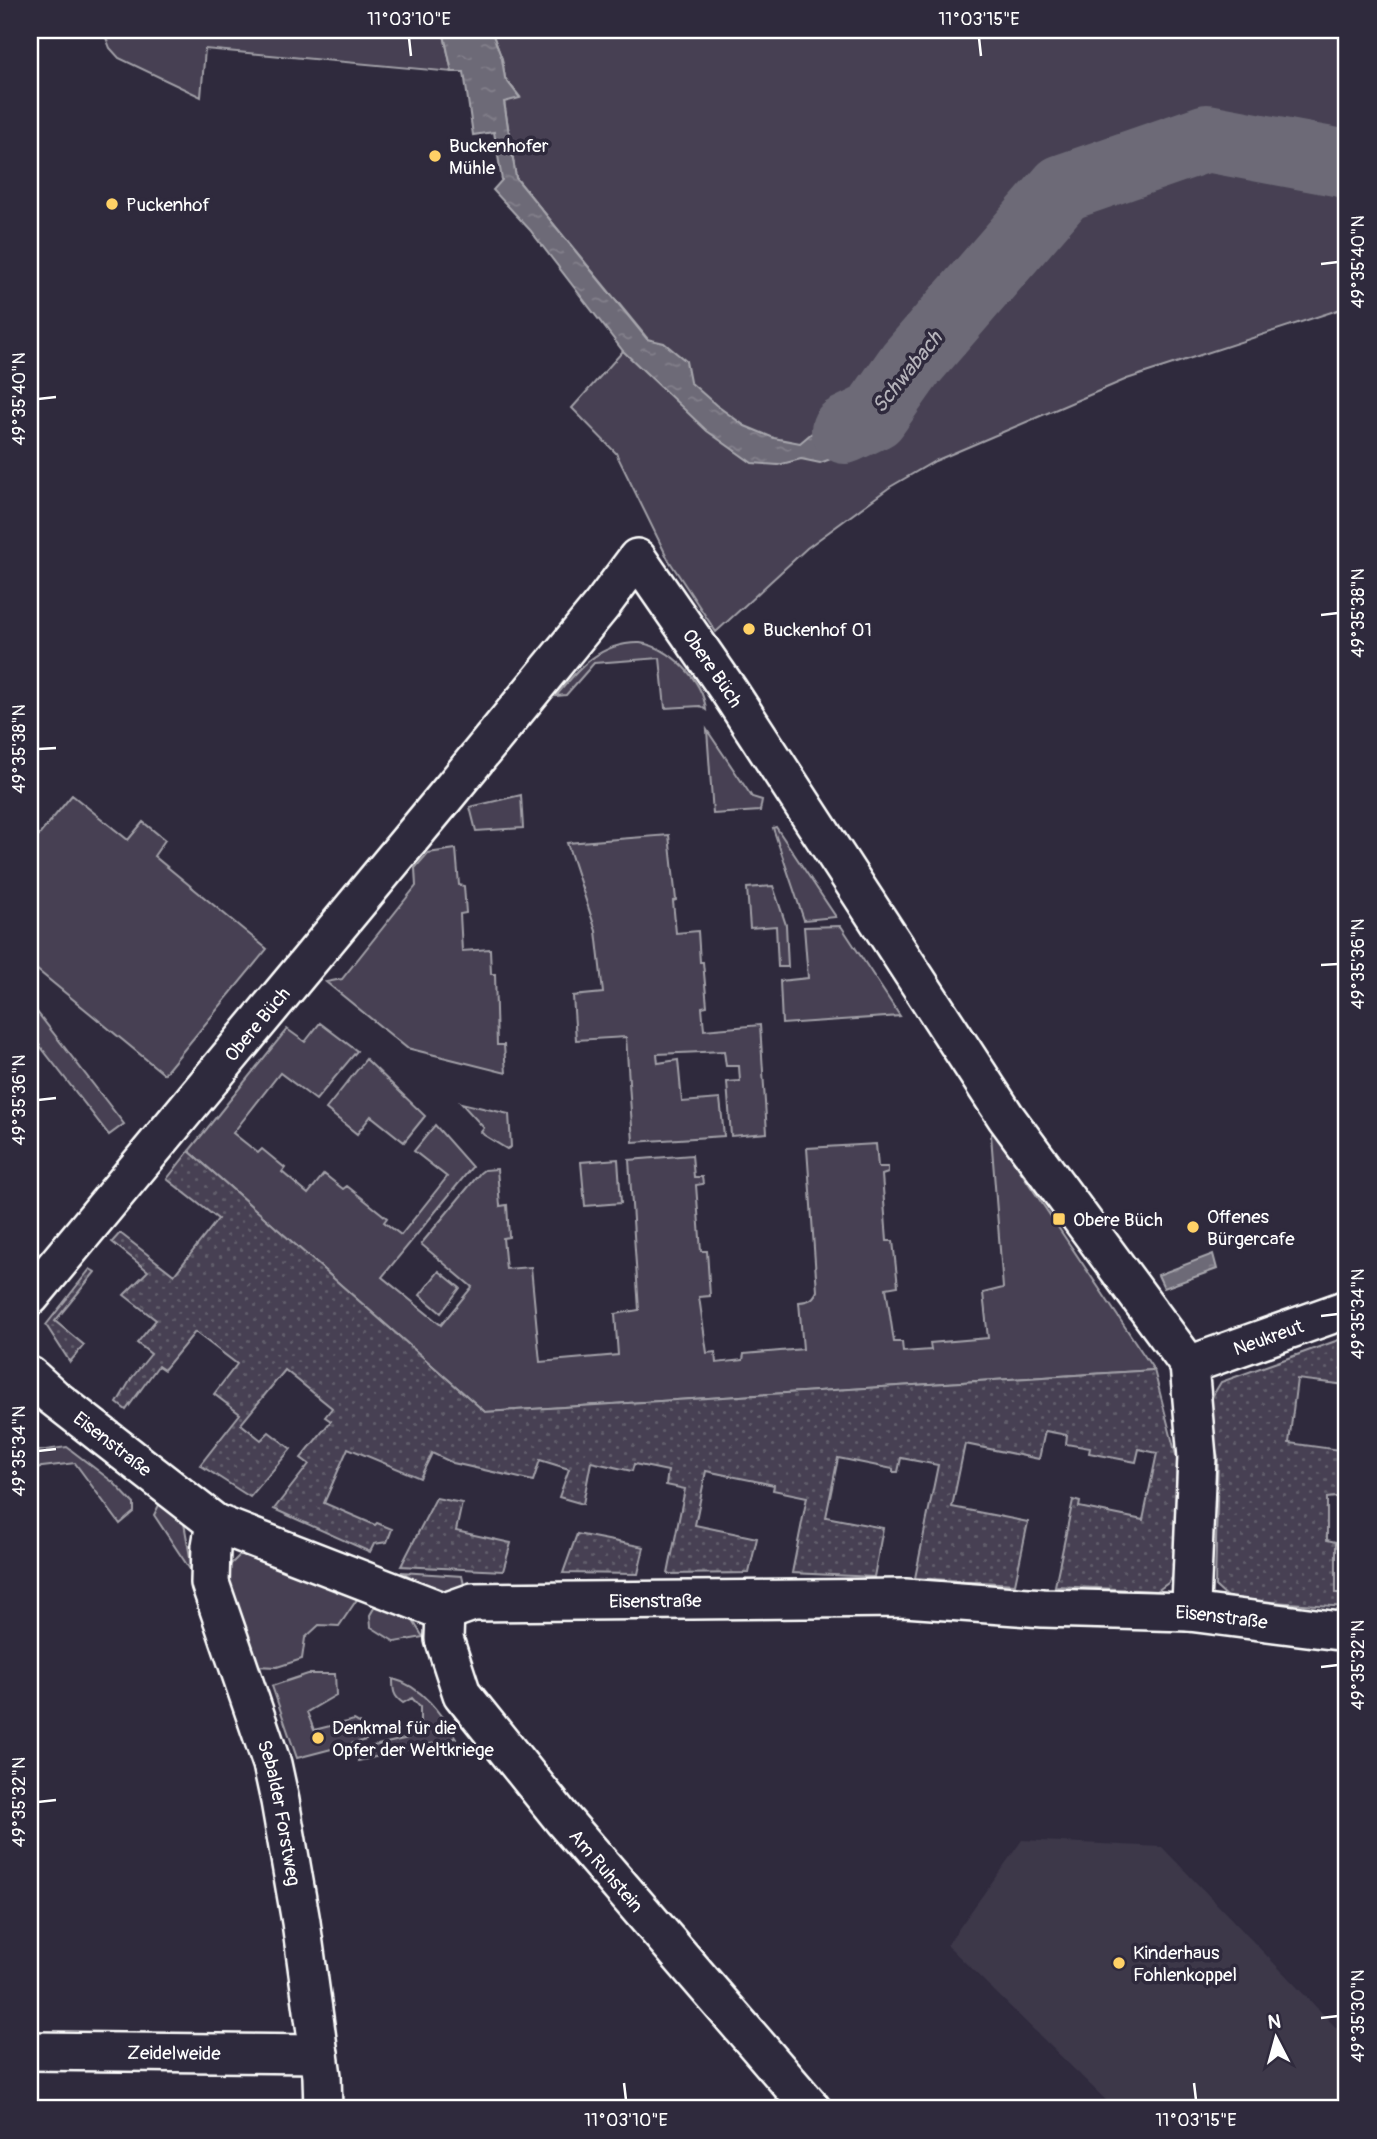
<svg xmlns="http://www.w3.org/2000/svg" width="1377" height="2139" font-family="Pangolin,sans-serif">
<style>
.built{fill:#3c3749}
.grass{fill:#464152;stroke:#a2a0a8;stroke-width:2}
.park{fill:url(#park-dots);stroke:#a2a0a8;stroke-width:2}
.water{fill:url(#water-ripples);stroke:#a7a6ad;stroke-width:2}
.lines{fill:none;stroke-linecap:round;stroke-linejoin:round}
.river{stroke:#6d6a77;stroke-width:68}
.minor-casing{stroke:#fff;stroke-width:42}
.minor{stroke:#2f2a3d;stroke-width:37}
.ticks{fill:none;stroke:#fff;stroke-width:2.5}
.poi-dot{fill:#ffd166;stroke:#2f2a3d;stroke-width:2.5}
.labels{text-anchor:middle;stroke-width:7;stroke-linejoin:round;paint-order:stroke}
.poi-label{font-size:19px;fill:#fff;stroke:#2f2a3d;text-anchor:start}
.street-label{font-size:19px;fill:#fff;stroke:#2f2a3d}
.water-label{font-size:21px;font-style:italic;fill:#b6b4bb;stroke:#2f2a3d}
.neatline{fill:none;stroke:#fff;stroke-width:2.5}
.ticks-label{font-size:18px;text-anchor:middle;fill:#fff}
</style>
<defs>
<pattern id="park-dots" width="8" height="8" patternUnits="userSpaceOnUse" patternTransform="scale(1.75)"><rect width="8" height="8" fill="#464152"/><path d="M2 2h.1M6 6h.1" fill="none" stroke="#625e6c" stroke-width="1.8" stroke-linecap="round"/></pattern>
<pattern id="water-ripples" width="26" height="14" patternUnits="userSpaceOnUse" patternTransform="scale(1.75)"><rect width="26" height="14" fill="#6d6a77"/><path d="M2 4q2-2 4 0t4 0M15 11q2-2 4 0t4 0" fill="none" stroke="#83808b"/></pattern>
</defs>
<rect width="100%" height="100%" fill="#2f2a3d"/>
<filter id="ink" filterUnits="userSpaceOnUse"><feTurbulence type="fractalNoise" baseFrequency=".0143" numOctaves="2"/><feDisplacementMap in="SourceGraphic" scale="14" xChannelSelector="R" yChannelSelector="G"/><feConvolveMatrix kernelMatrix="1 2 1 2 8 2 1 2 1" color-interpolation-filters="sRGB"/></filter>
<g filter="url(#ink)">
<path class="built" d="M 1022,1840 L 1162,1847 L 1347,2039 L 1347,2109 L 1115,2109 L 947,1945 Z"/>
<path class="grass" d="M 103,30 L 443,30 L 452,72 L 205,49 L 201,97 L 119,58 L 110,48 Z
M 491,30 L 1347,30 L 1347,307 L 1127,379 L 935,461 L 890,487 L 807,548 L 716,632 L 668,559 L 616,453 L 572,408 L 623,351 L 647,338 L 516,178 L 504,101 L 520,97 L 505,78 L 502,59 Z
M 640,643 C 670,647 703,680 706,710 L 700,706 L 665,708 L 660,658 L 594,663 L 566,695 L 556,696 C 579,668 600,642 640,643 Z
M 707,730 L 752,797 L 762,800 L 760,811 L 713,814 Z
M 72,795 L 128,840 L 143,822 L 165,840 L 154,856 L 267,949 L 164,1074 L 30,964 L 30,846 Z
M 521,795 L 523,828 L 476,831 L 470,807 Z
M 776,827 L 836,917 L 804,920 L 773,828 Z
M 669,835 L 676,900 L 673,901 L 676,933 L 698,931 L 700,962 L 703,962 L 707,1006 L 702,1007 L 704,1030 L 760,1025 L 767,1133 L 731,1136 L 727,1082 L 740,1081 L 739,1066 L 726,1066 L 724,1051 L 657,1054 L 658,1063 L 678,1060 L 682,1102 L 720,1099 L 724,1136 L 633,1142 L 626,1037 L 576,1040 L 573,996 L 603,993 L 596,931 L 567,843 Z
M 456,849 L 459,885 L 464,886 L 466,913 L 460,914 L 462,951 L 490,949 L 491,974 L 495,974 L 497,1045 L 504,1045 L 506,1073 L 407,1048 L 326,982 L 342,979 L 416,886 L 415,868 L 428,853 Z
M 773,886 L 786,925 L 788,967 L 778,967 L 776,926 L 750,928 L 747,888 Z
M 841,926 L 900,1016 L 782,1024 L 780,981 L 808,978 L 804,927 Z
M 30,1003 L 124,1124 L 109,1135 L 30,1033 Z
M 320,1023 L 357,1051 L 316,1100 L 280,1073 L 233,1133 L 258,1153 L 262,1149 L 285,1168 L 282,1172 L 308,1194 L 324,1174 L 343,1189 L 347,1186 L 387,1218 L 384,1222 L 401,1235 L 447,1177 L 414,1151 L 435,1125 L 472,1167 L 382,1277 L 441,1325 L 472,1287 L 421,1244 L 480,1173 L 484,1170 L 497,1169 L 500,1206 L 507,1205 L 509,1237 L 503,1238 L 506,1269 L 531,1267 L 540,1362 L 618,1355 L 615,1314 L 639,1310 L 629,1160 L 692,1155 L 694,1177 L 702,1177 L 703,1184 L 696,1185 L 701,1251 L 707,1251 L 710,1296 L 699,1297 L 707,1353 L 715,1352 L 716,1363 L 743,1360 L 744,1354 L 803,1349 L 799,1302 C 809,1301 813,1300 817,1291 L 807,1148 L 876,1144 L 878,1167 L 888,1167 L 888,1173 L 882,1175 L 887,1241 L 893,1241 L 898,1286 L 886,1288 L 894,1342 L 902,1342 L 903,1352 L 931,1350 L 930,1343 L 988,1338 L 983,1293 L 1003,1288 L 991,1135 L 994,1132 L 1154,1370 L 485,1412 L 189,1151 L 287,1029 L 305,1042 Z
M 366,1059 L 425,1116 L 404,1142 L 371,1116 L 357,1134 L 326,1109 Z
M 461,1103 L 509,1114 L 511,1147 L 507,1149 L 484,1135 L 481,1132 L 484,1128 Z
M 618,1159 L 621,1203 L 585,1206 L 581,1162 Z
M 439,1271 L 460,1288 L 441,1313 L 420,1295 Z
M 67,1447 L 114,1483 L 134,1504 L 134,1512 L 120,1524 L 75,1463 L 34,1468 L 30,1472 L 30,1452 Z
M 160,1503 L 184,1523 L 193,1574 L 154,1515 Z
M 253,1553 L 362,1592 L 339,1626 L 319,1625 L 305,1638 L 302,1659 L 277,1667 L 255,1666 L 228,1586 L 228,1567 L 241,1554 Z
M 401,1572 L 462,1576 L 465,1589 C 431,1597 429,1585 401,1572 Z
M 377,1603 L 410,1616 L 423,1637 L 395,1642 L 371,1627 L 370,1615 Z
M 308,1674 L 335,1674 L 336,1695 L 307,1712 L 314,1730 L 354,1720 C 363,1724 365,1731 366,1740 L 297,1758 L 272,1686 Z
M 393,1679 C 422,1686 441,1714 456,1738 L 358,1761 L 356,1750 L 408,1738 L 420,1725 L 420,1707 L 412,1698 L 403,1703 C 393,1696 393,1690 393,1679 Z"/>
<path class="park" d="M 189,1151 L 485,1412 L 1154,1370 L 1177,1459 L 1174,1575 L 1168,1583 L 1157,1591 L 1055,1586 L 1073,1500 L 1080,1502 L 1079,1507 L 1143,1520 L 1157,1453 L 1139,1449 L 1136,1462 L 1089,1453 L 1090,1448 L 1066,1444 L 1067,1435 L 1045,1431 L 1039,1459 L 965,1444 L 952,1507 L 1028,1522 L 1015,1584 L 915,1578 L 938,1465 L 901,1458 L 898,1472 L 893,1472 L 893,1469 L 838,1458 L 826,1517 L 883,1528 L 874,1577 L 792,1573 L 807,1497 L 773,1490 L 774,1485 L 706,1471 L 695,1525 L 757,1538 L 749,1573 L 668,1574 L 685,1489 L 666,1485 L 668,1471 L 634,1464 L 632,1471 L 591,1462 L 583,1504 L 559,1497 L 569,1469 L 540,1460 L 533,1481 L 453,1463 L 432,1453 L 420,1478 L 348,1448 L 324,1503 L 375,1525 L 377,1523 L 392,1529 L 387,1542 L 374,1544 L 370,1552 L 274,1509 L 309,1464 L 301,1458 L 331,1421 L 325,1417 L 332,1408 L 285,1370 L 241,1424 L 261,1440 L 269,1432 L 291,1449 L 250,1497 L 200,1465 L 240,1414 L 214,1394 L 237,1364 L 195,1332 L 164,1370 L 158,1366 L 126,1410 L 117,1403 L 131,1379 L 151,1354 L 137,1343 L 156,1320 L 124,1295 L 148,1271 L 112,1242 L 120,1233 L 174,1275 L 218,1219 L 167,1179 Z
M 90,1269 L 95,1272 L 55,1321 L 84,1345 L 70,1362 L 46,1325 Z
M 1347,1337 L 1347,1385 L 1297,1379 L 1289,1443 L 1347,1451 L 1345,1496 L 1327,1498 L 1327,1540 L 1336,1542 L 1336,1593 L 1347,1593 L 1347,1607 L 1229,1599 L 1215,1586 L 1218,1457 L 1206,1407 L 1221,1382 Z
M 436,1498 L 462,1503 L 456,1531 L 511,1543 L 503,1571 L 401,1566 Z
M 577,1534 L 644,1547 L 638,1574 L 563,1573 Z"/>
<path class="water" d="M 443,30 L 491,30 L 502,59 L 505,78 L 520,98 L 504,102 L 516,178 L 647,339 L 664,343 L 686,361 L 690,382 L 716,405 L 745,426 L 774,438 L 800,443 L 813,432 L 830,429 L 881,384 L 910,365 L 893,410 L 878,434 L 858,449 L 820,463 L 801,459 L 778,465 L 752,463 L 707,431 L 623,351 L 530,230 L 493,190 L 502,180 L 494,132 L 473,135 L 464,72 L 452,72 Z
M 1213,1254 L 1217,1269 L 1164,1288 L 1158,1275 Z"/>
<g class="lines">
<path class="river" d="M 845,430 L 874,416 L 910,365 L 1063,188 L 1207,138 L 1347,164"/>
<defs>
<g id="minor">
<path id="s1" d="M 30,1297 L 441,802 L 602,605 L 637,558 L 729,691 L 1006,1117 L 1189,1365 L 1197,1457 L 1191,1605 L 1189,1612"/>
<path id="s2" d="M 1189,1365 L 1347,1309"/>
<path id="s3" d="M 30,1376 L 53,1397 L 215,1523 L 445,1612 L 473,1602 L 905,1598 L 1043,1608 L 1189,1612 L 1347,1632"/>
<path id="s4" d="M 215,1523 L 211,1546 L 210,1583 L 272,1764 L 280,1801 L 301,1922 L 322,2076 L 323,2109"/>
<path id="s5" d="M 445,1612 L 444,1639 L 462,1694 L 564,1821 L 812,2109"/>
<path id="s6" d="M 30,2051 L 319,2054"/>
</g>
</defs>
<use href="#minor" class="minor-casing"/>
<use href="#minor" class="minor"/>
</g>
</g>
<path class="ticks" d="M 409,38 L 411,56M 979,38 L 981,56M 1321,264 L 1338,262M 38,399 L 56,397M 1321,615 L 1338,613M 38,749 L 56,748M 1321,965 L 1338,964M 38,1100 L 56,1098M 1321,1316 L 1338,1314M 38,1451 L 56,1449M 1321,1667 L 1338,1665M 38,1802 L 56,1800M 1321,2018 L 1338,2016M 624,2083 L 626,2100M 1194,2083 L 1196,2100"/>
<g class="poi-dot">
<circle cx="435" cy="156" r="7"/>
<circle cx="112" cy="204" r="7"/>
<circle cx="749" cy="629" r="7"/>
<rect x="1052" y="1212" width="14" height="14" rx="3.5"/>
<circle cx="1193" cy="1227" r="7"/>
<circle cx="318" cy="1738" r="7"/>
<circle cx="1119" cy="1963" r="7"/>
</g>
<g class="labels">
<g class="poi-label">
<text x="449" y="152">Buckenhofer<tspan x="449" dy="22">Mühle</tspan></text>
<text x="126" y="211">Puckenhof</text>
<text x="763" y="636">Buckenhof 01</text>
<text x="1207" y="1223">Offenes<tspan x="1207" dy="22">Bürgercafe</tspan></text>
<text x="1073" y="1226">Obere Büch</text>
<text x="332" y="1734">Denkmal für die<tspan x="332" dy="22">Opfer der Weltkriege</tspan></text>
<text x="1133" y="1959">Kinderhaus<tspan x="1133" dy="22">Fohlenkoppel</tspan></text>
</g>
<g class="street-label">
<text dy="7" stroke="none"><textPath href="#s1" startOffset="1090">Obere Büch</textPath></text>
<text dy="7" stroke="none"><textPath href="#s1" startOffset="355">Obere Büch</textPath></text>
<text dy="7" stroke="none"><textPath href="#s2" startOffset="84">Neukreut</textPath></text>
<text dy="7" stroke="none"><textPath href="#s3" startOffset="107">Eisenstraße</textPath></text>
<text dy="7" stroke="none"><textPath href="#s3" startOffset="695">Eisenstraße</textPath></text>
<text dy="7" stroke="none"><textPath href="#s3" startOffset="1262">Eisenstraße</textPath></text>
<text dy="7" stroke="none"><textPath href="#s4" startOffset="301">Sebalder Forstweg</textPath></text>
<text dy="7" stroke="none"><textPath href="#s5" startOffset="313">Am Ruhstein</textPath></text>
<text dy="7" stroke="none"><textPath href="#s6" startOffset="144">Zeidelweide</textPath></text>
</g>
<g class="water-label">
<text transform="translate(907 372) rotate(-51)" y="7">Schwabach</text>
</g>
</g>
<rect width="1377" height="2139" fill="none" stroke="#2f2a3d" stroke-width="77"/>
<g transform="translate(1276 2038) rotate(354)" stroke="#2f2a3d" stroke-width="5" paint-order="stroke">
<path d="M0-5L12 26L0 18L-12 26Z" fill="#ffffff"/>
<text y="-10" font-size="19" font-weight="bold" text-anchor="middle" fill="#ffffff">N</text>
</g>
<rect x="38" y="38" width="1300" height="2062" class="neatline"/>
<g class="ticks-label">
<text x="409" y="25">11°03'10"E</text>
<text x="979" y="25">11°03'15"E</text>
<text transform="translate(1358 262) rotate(-90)" y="6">49°35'40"N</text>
<text transform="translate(19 399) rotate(-90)" y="6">49°35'40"N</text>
<text transform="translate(1358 613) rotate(-90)" y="6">49°35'38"N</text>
<text transform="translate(19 749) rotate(-90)" y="6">49°35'38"N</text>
<text transform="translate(1358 964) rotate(-90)" y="6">49°35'36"N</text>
<text transform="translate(19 1100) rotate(-90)" y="6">49°35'36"N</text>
<text transform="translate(1358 1314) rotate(-90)" y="6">49°35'34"N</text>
<text transform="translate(19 1451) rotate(-90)" y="6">49°35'34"N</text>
<text transform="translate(1358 1665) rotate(-90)" y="6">49°35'32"N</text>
<text transform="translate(19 1802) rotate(-90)" y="6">49°35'32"N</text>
<text transform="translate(1358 2016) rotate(-90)" y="6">49°35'30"N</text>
<text x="626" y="2126">11°03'10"E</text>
<text x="1196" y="2126">11°03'15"E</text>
</g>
</svg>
